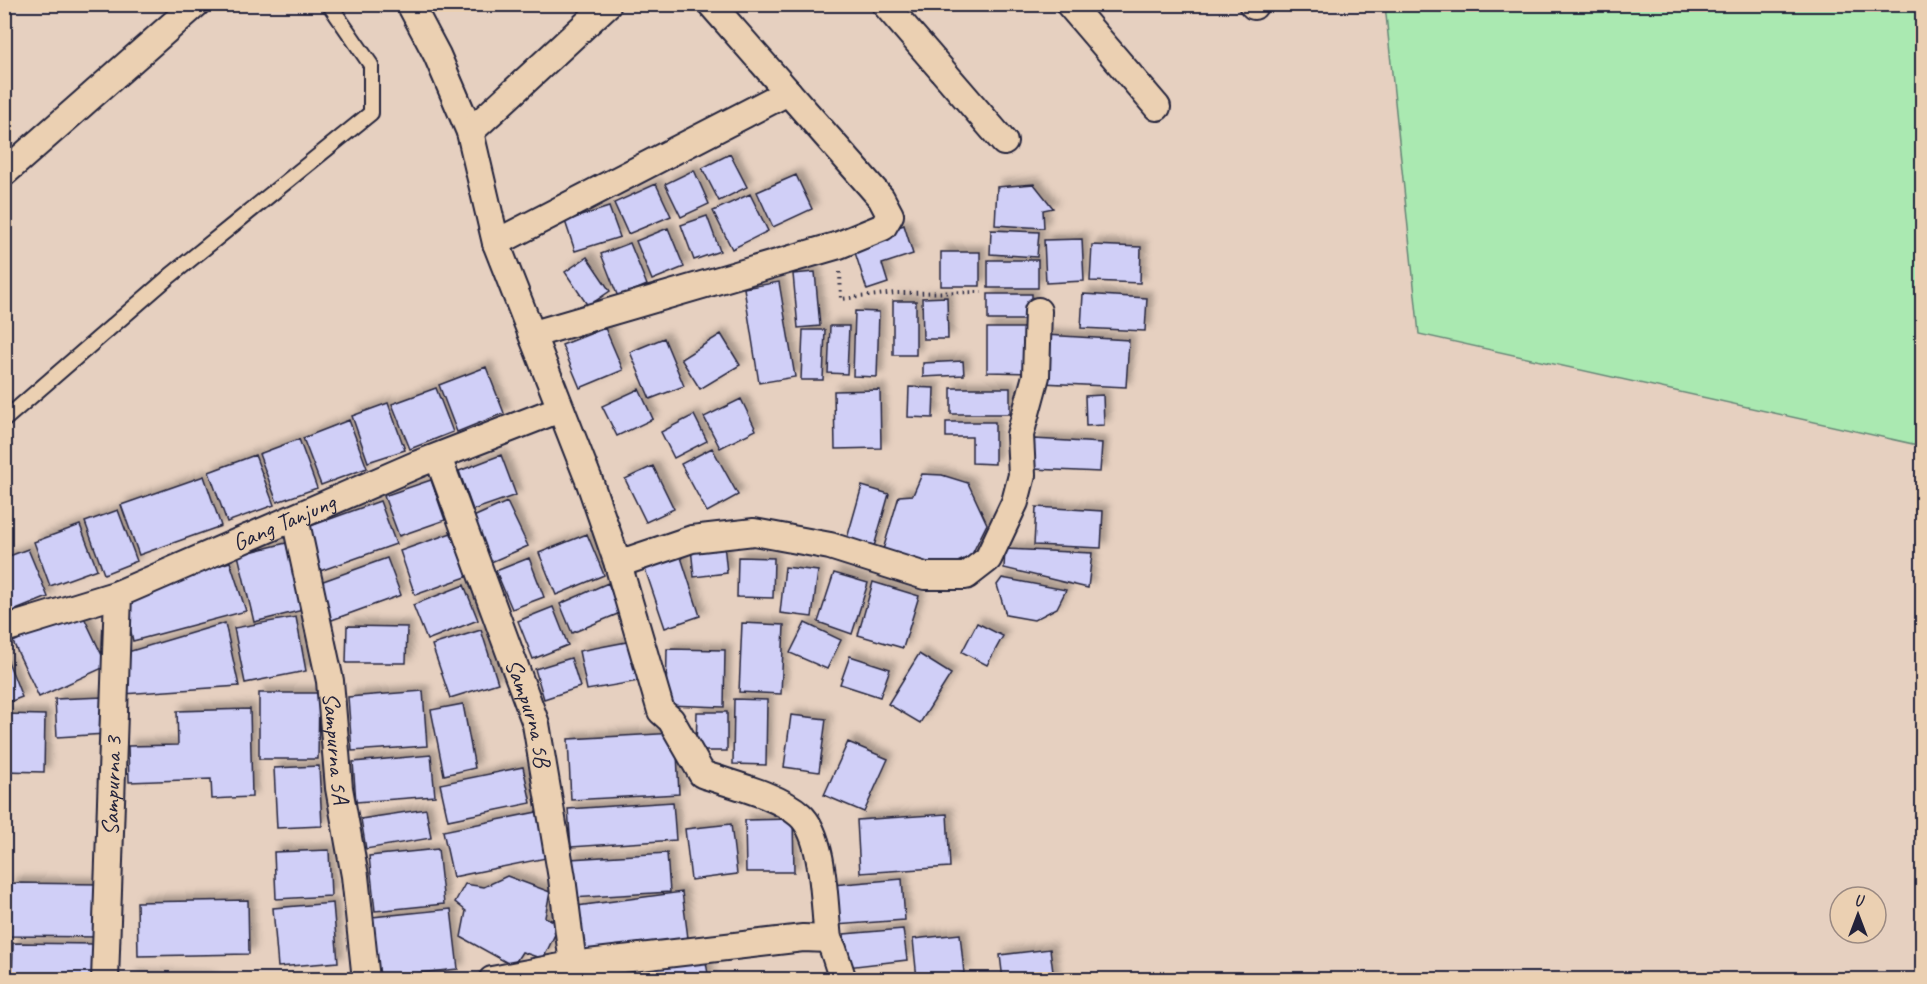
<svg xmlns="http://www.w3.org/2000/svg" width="1927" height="984" font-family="Caveat,sans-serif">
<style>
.green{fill:#aae9b1;stroke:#668676;stroke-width:1.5}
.building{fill:#d0cff7;stroke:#22223b;stroke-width:1.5;filter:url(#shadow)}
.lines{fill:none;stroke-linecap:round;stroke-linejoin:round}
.lane-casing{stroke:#22223b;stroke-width:18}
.street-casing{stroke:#22223b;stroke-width:30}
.path{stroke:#22223b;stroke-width:4;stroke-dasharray:1.5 4.5;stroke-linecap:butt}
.lane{stroke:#ebd0b2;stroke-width:14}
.street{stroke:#ebd0b2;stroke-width:26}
.labels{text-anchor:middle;stroke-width:5;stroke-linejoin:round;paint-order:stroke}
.street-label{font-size:24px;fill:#22223b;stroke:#ebd0b2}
</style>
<defs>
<filter id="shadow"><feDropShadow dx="5.5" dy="-5.5" stdDeviation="3" flood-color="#0004"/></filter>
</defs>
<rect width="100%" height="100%" fill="#e6d0c0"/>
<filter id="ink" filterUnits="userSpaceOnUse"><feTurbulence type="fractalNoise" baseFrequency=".0167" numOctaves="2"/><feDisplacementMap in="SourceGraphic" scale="12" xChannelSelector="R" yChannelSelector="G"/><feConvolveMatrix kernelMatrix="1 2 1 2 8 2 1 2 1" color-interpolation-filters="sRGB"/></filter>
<g filter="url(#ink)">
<path class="green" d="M 1385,5 L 1922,5 L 1922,446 L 1419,334 Z"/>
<path class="building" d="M 730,154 L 747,187 L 719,201 L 702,168 Z
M 694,170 L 709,204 L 681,217 L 665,184 Z
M 796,175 L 812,209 L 773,227 L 757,192 Z
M 656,184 L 671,216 L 628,234 L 614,203 Z
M 1034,184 L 1053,208 L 1043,210 L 1044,228 L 995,225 L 997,187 Z
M 750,194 L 768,231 L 732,249 L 713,211 Z
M 609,207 L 620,237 L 575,251 L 565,221 Z
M 707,216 L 720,251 L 694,260 L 681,225 Z
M 904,225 L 913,254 L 882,264 L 888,283 L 867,290 L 852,243 Z
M 668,228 L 684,267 L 652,280 L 636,241 Z
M 991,230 L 1039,232 L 1037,257 L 990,254 Z
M 1082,239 L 1084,281 L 1046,283 L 1044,240 Z
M 630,243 L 647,285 L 618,297 L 601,254 Z
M 1092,245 L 1141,247 L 1140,283 L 1090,281 Z
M 941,252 L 980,252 L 980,286 L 941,286 Z
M 587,257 L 610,291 L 588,306 L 565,272 Z
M 988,260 L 1038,260 L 1038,288 L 988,288 Z
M 815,272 L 820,326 L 798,328 L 793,274 Z
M 779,282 L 795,377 L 759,383 L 744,288 Z
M 988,294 L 1032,294 L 1032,320 L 988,320 Z
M 1083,294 L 1147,298 L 1145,331 L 1081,328 Z
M 947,297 L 948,339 L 923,339 L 922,298 Z
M 893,301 L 916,301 L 916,355 L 893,355 Z
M 855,311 L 879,312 L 877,377 L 853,376 Z
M 830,326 L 849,326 L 847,374 L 828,373 Z
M 605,328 L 623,370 L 580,388 L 562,345 Z
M 987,328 L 1031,328 L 1031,373 L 987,372 Z
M 803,330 L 825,330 L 823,380 L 801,380 Z
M 721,334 L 740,365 L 700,389 L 681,359 Z
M 1045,335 L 1129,340 L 1126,387 L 1042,383 Z
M 664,338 L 684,386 L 650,399 L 630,352 Z
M 963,361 L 964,375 L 923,377 L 923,363 Z
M 486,367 L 504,413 L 457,432 L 439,385 Z
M 909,387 L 934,388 L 933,418 L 908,417 Z
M 436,388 L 453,432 L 410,449 L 392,404 Z
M 951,388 L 1010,388 L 1010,414 L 951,414 Z
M 639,389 L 653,419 L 617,436 L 602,406 Z
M 880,390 L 881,448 L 835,449 L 834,391 Z
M 1103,395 L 1104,425 L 1086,426 L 1085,396 Z
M 741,399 L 756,430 L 720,448 L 704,417 Z
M 388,403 L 405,450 L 368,462 L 352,416 Z
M 694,415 L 707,441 L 674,458 L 661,432 Z
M 349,420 L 367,468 L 321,485 L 303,438 Z
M 946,422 L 995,422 L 995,464 L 972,463 L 972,437 L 946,437 Z
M 299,439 L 317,488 L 277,502 L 259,454 Z
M 1034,439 L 1102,443 L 1100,472 L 1033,469 Z
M 712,448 L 738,495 L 707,512 L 681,464 Z
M 255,455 L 274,505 L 227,522 L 209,472 Z
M 501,455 L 516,495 L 473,510 L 459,471 Z
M 653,466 L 674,509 L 646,522 L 625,479 Z
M 922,474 L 942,475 L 968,483 L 987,524 L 971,556 L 942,569 L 882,553 L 899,496 L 913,495 Z
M 204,476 L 221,526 L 139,555 L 121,505 Z
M 431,480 L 445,520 L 399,536 L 384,496 Z
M 862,486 L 889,494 L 873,550 L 846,542 Z
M 380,501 L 396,544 L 320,571 L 305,528 Z
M 507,502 L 528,546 L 491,562 L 471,518 Z
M 1036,507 L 1103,511 L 1101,548 L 1034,545 Z
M 118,510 L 137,561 L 104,574 L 85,522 Z
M 80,525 L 97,569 L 50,586 L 34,542 Z
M 454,532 L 469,576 L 415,595 L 400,551 Z
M 587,534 L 604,575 L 556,595 L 539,553 Z
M 286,543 L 303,610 L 254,622 L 238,555 Z
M 724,544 L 727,573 L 694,577 L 691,548 Z
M 28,549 L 48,597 L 6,614 L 4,558 Z
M 1005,549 L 1092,553 L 1088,588 L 1004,568 Z
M 680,554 L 700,616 L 665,628 L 644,566 Z
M 738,557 L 774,558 L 773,598 L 737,597 Z
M 387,558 L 401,595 L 329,621 L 315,584 Z
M 529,558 L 544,597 L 512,609 L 496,571 Z
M 230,562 L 246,611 L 133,641 L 123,595 Z
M 785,567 L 818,571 L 812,617 L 780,613 Z
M 834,573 L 868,583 L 852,634 L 818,622 Z
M 1002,578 L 1066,590 L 1057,608 L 1034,620 L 1006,615 L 997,585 Z
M 873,582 L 919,596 L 903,648 L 858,635 Z
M 608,583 L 620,613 L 572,633 L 560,604 Z
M 464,585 L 478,620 L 427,640 L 413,605 Z
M 553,607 L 568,645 L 533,659 L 518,621 Z
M 81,611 L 107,666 L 39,697 L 13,642 Z
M 296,617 L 306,671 L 245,683 L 234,628 Z
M 225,623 L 239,686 L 123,694 L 121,654 Z
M 742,623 L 784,625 L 781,694 L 739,692 Z
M 805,623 L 841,640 L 827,669 L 790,653 Z
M 977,623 L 1003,636 L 987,665 L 962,652 Z
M 347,626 L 407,627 L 406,663 L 346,663 Z
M 481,630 L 498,683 L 450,698 L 432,645 Z
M 632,641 L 639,681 L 587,690 L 579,651 Z
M 667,649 L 725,650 L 724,707 L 666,705 Z
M 4,651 L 22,697 L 4,704 Z
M 919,654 L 951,674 L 920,723 L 888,704 Z
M 850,656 L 890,669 L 880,697 L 840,684 Z
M 571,658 L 580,687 L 544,699 L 535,669 Z
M 423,691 L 427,746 L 352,751 L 348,697 Z
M 259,693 L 319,693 L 318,759 L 259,759 Z
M 104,697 L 106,734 L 57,737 L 55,699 Z
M 734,699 L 767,700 L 766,765 L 733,764 Z
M 463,704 L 475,768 L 444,775 L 431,710 Z
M 250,709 L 252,797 L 212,799 L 211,779 L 129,782 L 128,746 L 178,745 L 177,711 Z
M 697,712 L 727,712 L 727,751 L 696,751 Z
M 4,714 L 45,715 L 44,772 L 4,771 Z
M 791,715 L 826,719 L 819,772 L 784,767 Z
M 676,733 L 679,794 L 571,800 L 568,739 Z
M 848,742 L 888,759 L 864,812 L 824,795 Z
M 431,755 L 435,796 L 356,802 L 353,762 Z
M 319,766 L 322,826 L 277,828 L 274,768 Z
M 523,767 L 531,803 L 448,820 L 440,784 Z
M 673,802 L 676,840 L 571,847 L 568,809 Z
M 426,809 L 431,838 L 366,849 L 361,819 Z
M 537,812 L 546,858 L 453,877 L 443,831 Z
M 947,814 L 950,867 L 860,873 L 857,820 Z
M 793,819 L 794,872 L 746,872 L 745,820 Z
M 731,824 L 737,874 L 691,880 L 685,829 Z
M 438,849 L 444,904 L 375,911 L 369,856 Z
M 329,850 L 331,896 L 276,899 L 274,852 Z
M 667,853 L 670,892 L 572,898 L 570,859 Z
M 507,876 L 550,892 L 545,917 L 560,924 L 543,959 L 522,952 L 513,966 L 461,937 L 466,911 L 455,902 L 465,884 L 484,887 Z
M 902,879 L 905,920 L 835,925 L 832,885 Z
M 11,883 L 100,884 L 100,937 L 10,936 Z
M 682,892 L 688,938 L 583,952 L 577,906 Z
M 248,900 L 249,954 L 138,956 L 137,902 Z
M 333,903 L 338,962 L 278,967 L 273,908 Z
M 451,909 L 458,969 L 378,977 L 372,917 Z
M 903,929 L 907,960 L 847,967 L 844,934 Z
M 960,934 L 964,973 L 917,979 L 913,939 Z
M 13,943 L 96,944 L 96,980 L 12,980 Z
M 1050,949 L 1054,980 L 1003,980 L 1000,955 Z
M 706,962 L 709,980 L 645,980 L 644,970 Z
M 632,974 L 633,980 L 591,980 L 591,979 Z
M 132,976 L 210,978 L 210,980 L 132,980 Z"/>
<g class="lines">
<defs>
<path id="lane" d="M 4,420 L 170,276 L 371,113 L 371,65 L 329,4"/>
<g id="street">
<path d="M 410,4 L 437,55 L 470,132 L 496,243 L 590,483 L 618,564 L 661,711 L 671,720 L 702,774 C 730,784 778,795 800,815 C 825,837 824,907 828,939"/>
<path d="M 885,4 L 1004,142"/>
<path d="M 1069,4 L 1157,107"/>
<path d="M 1252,4 L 1254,6"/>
<path d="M 470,132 L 608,4"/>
<path d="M 4,173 L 196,4"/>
<path d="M 496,243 L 788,92"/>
<path d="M 534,334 L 839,245 L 883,227 L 890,215 L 881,198 L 711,4"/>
<path id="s1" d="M 438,457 L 536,724 L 562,878 L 575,980"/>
<path id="s2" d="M 295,518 L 330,681 L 339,788 L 355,876 L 366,980"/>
<path d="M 618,564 L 692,539 L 754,532 L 830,546 L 925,576 L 966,576 L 988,559 L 1015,502 L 1022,475 L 1020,435 L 1036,376 L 1038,311"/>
<path id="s3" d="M 4,629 L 118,594 L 418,464 L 560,409"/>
<path id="s4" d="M 105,980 L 118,594"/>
<path d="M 492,980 L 571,965 L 803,938 L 828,939 L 833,949 L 843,980"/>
</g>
</defs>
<use href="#lane" class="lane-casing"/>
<use href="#street" class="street-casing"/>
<path class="path" d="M 840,272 L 841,299 L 896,293 L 982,292"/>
<use href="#lane" class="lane"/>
<use href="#street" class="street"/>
</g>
</g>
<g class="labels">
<g class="street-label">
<text dy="8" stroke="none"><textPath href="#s3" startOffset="300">Gang Tanjung</textPath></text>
<text dy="8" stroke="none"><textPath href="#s1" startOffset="272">Sampurna 5B</textPath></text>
<text dy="8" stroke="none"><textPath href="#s2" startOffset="234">Sampurna 5A</textPath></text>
<text dy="8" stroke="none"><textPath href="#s4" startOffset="194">Sampurna 3</textPath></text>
</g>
</g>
<rect width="1927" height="984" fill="none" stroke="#ebd0b2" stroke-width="24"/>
<rect x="12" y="12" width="1903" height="960" fill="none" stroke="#22223b" stroke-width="2" filter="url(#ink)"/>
<g transform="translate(1858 915)"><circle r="28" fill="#ebd0b2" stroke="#9b8a82" stroke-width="1.5"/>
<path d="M0-4.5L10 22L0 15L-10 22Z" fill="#22223b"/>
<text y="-9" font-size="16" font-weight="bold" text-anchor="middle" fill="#22223b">U</text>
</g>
</svg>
